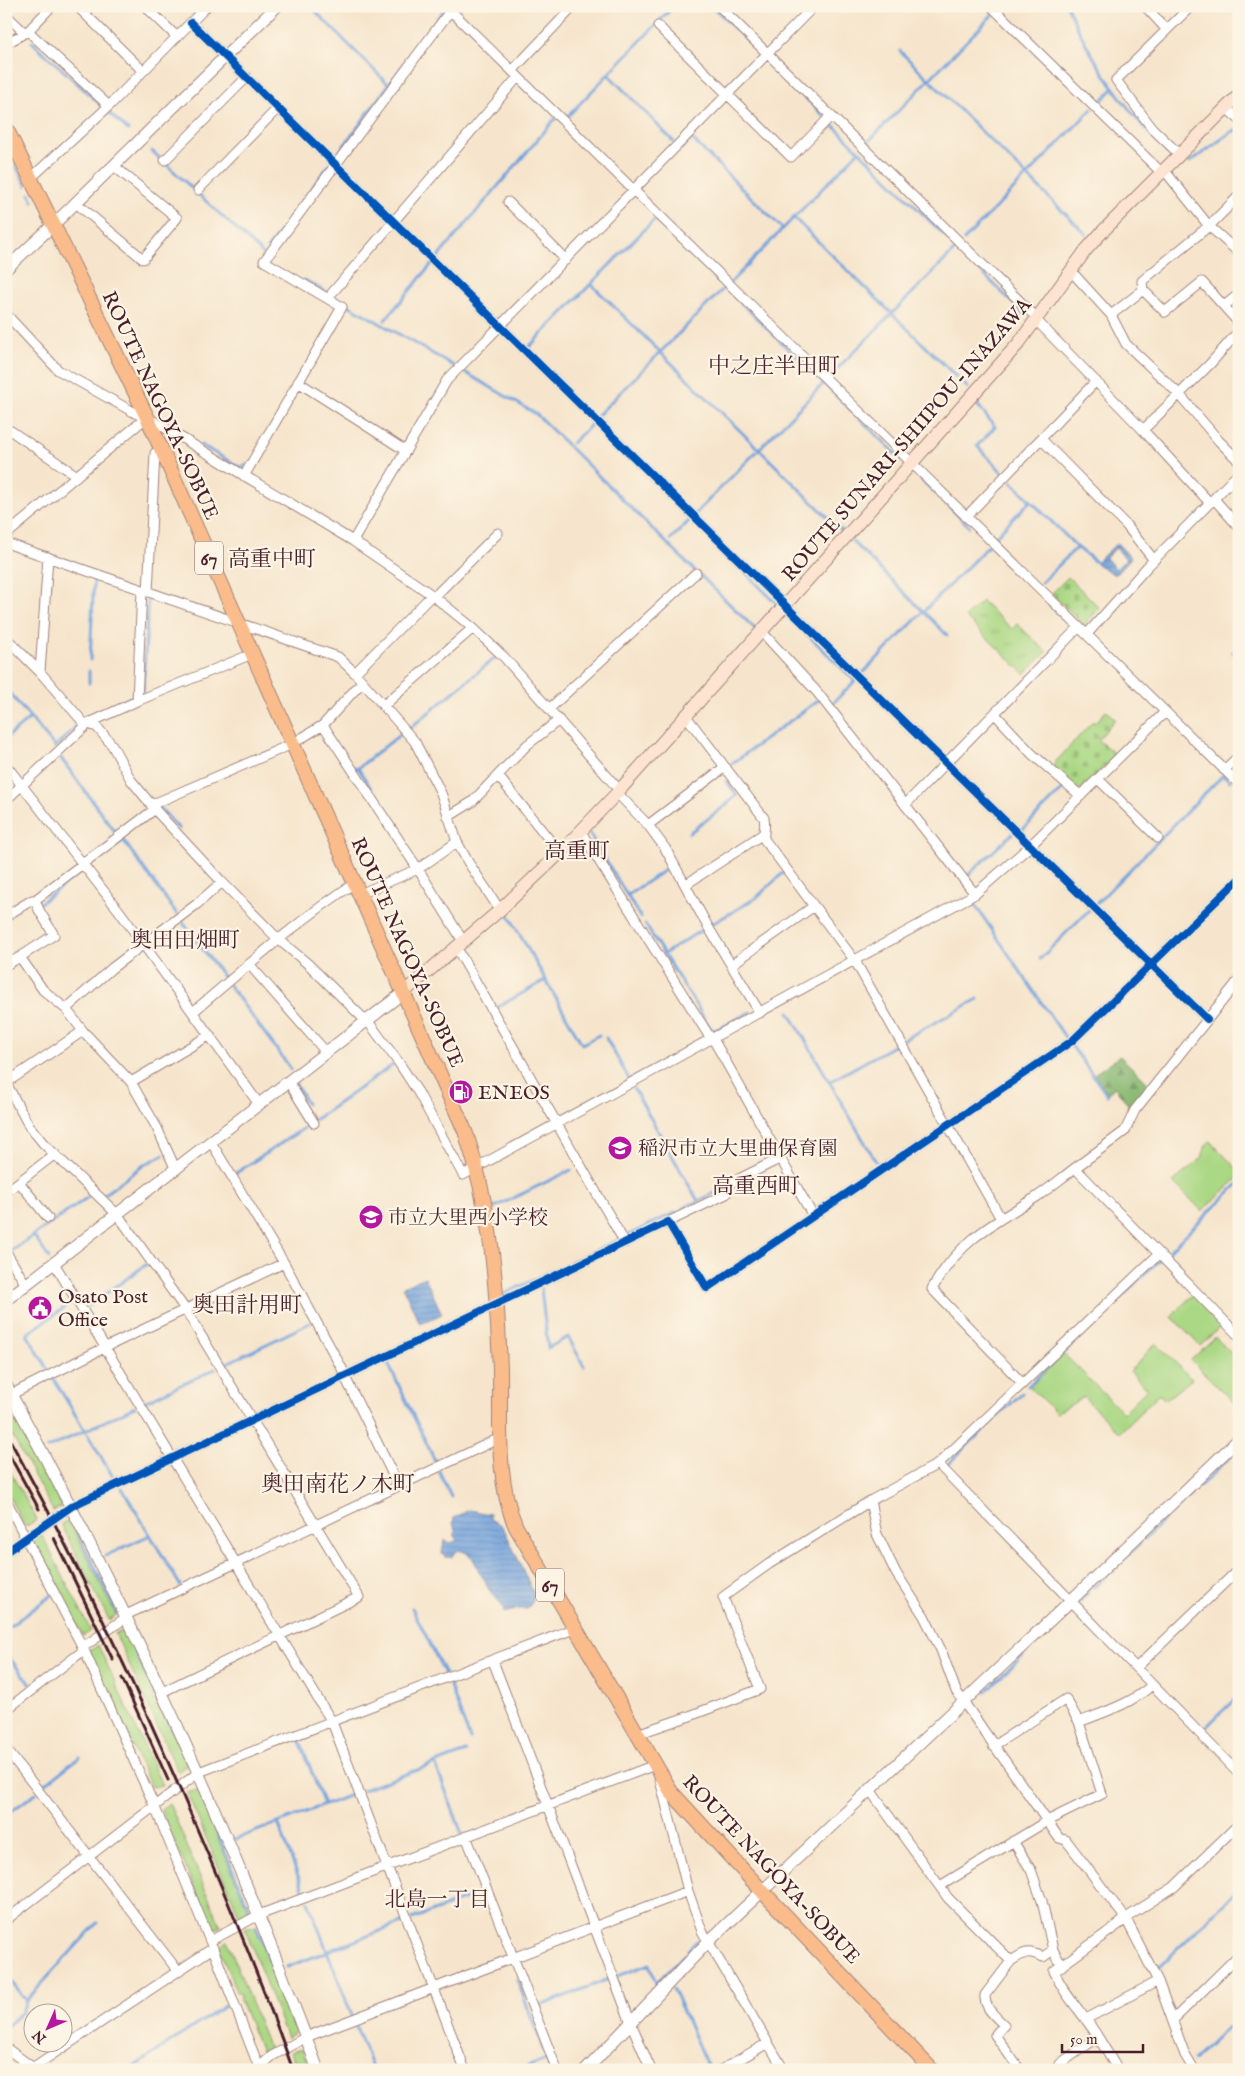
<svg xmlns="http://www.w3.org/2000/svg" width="1245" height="2076" font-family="'IM FELL English','Noto Serif JP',serif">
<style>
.grass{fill:#abd885;stroke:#7a7c58}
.forest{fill:url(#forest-firs);stroke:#696c4e}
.cemetery{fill:url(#cemetery-stones);stroke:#7a7c58}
.park{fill:url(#park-tufts);stroke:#7a7c58}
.water{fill:url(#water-rules);stroke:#5e6184;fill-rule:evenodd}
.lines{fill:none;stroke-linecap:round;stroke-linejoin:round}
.stream{stroke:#73a3dd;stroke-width:3}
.minor-casing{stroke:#a0827c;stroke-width:11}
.tertiary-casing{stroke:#a0827c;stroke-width:13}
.secondary-casing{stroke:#a0827c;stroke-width:14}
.primary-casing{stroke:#a0827c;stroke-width:16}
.minor{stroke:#fff;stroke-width:9}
.tertiary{stroke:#fff;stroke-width:11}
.secondary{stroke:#fde4d1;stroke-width:12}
.primary{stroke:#fabc8b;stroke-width:14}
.rail{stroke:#4a1f2b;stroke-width:3}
.cycleway-casing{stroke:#fcf5e5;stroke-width:11}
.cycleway{stroke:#0057b8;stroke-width:8}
.labels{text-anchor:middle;stroke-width:4.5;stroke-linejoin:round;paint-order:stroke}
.shield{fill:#fcf5e5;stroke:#7f5f63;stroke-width:1}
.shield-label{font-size:19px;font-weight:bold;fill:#4a1f2b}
.street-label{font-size:20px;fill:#4a1f2b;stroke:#fcf5e5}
.poi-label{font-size:20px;fill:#4a1f2b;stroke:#fcf5e5;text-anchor:start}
.neighbourhood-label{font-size:21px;fill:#4a1f2b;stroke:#fcf5e5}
.quarter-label{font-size:22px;fill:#4a1f2b;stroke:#fcf5e5}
</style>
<defs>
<pattern id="forest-firs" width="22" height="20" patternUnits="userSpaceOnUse" patternTransform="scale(1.25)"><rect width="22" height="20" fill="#88b872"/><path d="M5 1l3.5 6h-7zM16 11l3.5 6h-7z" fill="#71955e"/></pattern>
<pattern id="cemetery-stones" width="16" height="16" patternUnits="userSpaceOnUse" patternTransform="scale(1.25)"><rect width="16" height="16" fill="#abd885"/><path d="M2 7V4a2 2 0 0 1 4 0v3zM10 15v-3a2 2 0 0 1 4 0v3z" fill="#95b973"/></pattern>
<pattern id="park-tufts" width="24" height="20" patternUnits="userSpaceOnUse" patternTransform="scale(1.25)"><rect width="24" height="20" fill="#abd885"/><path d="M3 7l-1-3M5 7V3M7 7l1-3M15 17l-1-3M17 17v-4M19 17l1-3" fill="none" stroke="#95b973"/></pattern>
<pattern id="water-rules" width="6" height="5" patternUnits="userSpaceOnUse" patternTransform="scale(1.25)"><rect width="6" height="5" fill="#73a3dd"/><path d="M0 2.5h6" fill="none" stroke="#6084b3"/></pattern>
</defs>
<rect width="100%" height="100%" fill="#fcf5e5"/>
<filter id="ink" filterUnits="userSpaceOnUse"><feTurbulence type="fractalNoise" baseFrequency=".02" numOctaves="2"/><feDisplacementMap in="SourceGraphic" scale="10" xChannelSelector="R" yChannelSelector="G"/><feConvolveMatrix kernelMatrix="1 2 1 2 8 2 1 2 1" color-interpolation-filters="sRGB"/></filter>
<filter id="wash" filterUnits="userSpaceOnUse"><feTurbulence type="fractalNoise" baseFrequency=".0096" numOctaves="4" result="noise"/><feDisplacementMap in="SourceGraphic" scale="20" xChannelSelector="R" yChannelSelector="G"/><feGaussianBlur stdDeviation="1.12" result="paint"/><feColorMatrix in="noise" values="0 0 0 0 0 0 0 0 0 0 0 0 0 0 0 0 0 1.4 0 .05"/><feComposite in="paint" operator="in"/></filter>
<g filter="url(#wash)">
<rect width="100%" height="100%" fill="#f6e5cc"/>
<path class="grass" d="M 1210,1141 L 1239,1171 L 1239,1177 L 1202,1211 L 1173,1182 L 1202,1158 L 1206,1145 Z
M 1194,1294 L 1223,1324 L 1200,1346 L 1171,1316 Z
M 1215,1337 L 1239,1361 L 1239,1408 L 1191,1360 Z
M 1156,1343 L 1192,1379 L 1165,1400 L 1159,1394 L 1119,1433 L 1084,1397 L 1056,1413 L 1030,1387 L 1064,1354 L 1123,1413 L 1147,1389 L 1130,1371 Z
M 8,1404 L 62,1506 L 53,1511 L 6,1424 L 6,1405 Z
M 6,1464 L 37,1520 L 25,1527 L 6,1491 Z
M 69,1520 L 116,1615 L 109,1620 L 61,1524 Z
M 42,1535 L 91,1631 L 83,1636 L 32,1540 Z
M 125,1631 L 155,1695 L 153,1698 L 155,1701 L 158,1701 L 187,1764 L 178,1772 L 115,1633 Z
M 98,1645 L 162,1785 L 151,1787 L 89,1652 Z
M 198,1790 L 248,1910 L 240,1917 L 187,1793 Z
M 169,1803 L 221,1927 L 212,1929 L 161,1810 Z
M 255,1926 L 296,2032 L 287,2038 L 245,1929 Z
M 227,1940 L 269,2049 L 261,2051 L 239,1998 L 241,1997 L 239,1992 L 237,1993 L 219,1948 Z
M 302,2049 L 310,2070 L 297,2070 L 291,2052 Z"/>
<path class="forest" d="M 1120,1056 L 1151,1086 L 1132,1110 L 1115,1087 L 1108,1093 L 1094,1074 Z"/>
<path class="cemetery" d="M 1068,577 L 1100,608 L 1084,625 L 1051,594 Z
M 1106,711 L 1115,719 L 1098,740 L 1116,755 L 1079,791 L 1051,767 L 1093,721 L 1095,723 Z"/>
<path class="park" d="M 982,601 L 1012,629 L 1017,624 L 1047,652 L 1025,674 L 965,617 Z"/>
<path class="water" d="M 1117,543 L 1131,558 L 1115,575 L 1097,564 L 1097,562 ZM 1116,548 L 1126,559 L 1116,569 L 1106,558 Z
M 425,1277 L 442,1314 L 420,1324 L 403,1287 Z
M 469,1510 L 490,1514 L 490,1519 L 501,1525 L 505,1531 L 534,1594 L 533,1601 L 527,1609 L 519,1609 L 504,1613 C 504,1601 486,1593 485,1580 C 474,1569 478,1554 458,1550 L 452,1557 L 445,1557 L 442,1554 L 444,1540 L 451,1543 L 458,1540 L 455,1536 L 455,1529 L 453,1523 L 454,1518 Z"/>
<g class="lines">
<path class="stream" d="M 712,6 L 761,54
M 1067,6 C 1092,62 1126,111 1169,154
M 316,12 L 389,85
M 32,42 L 101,105
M 900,51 L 1087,235
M 767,60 L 825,117
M 608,74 L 674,142
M 1097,105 L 1112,90
M 109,113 L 128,130
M 566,118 L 674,6
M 831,123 L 1025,315
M 867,143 L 994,13
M 6,146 L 10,154
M 681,149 L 692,139 L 783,229
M 152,151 L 264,255
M 335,158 L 443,11
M 1185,160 L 1190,162 L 1233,131 L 1239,130
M 16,165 L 26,186
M 30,194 L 33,201
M 794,218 L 968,388
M 964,240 L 1092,109
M 267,249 L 329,165
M 437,258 L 555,119
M 305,280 L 454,366
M 731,282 L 859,151
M 591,284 L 842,531
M 385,320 L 432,264
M 528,348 L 655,219 L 902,460
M 463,371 L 536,414 L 694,570
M 829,377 L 957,248
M 976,403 L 995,427 L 977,446 L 1004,474
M 598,415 L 725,287
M 572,443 L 593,423
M 201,445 L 241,468 L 245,465
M 914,472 L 969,526
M 1008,478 L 1077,547 L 1097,563
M 696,513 L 823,384
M 994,538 L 1030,501
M 671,539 L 691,519
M 852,541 L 947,635
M 746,573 L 777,604
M 700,575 L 755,629
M 1041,583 L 1077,547
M 1050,605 L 1073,628 L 1071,630
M 798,625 L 855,681 L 831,705
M 1233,652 L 1239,659
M 90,660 L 94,576
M 861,675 L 990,544
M 89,683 L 89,671
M 6,689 L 55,747 L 78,725
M 143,692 L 148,599
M 85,719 L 132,697
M 410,728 L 495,658
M 6,738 L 30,718
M 60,757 L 116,833 L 118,832
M 730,765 L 820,699
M 354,767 L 355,769 L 358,768 L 383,807
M 358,768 L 402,733
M 160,808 L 179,829
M 1021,831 L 1065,787
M 589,833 L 641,918
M 689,833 L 725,806 L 737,795 L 726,781
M 92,863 L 123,840 L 177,914
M 967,876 L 1012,834
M 628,895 L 669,867
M 973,902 L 1067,1040
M 40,903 L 81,871
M 1095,905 L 1223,775 L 1230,781
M 507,912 L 582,1044 L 599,1035
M 181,920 L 225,979
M 645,924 L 685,988
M 712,924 L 756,898 L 783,873
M 664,954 L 703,929
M 1040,959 L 1089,910
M 229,985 L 291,1069
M 687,991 L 711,1029 L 716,1030 L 750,1012
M 496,1008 L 546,980
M 789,1012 L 879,1167
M 606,1038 L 629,1079
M 903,1040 L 978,999
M 1071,1045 L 1107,1095
M 829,1082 L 897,1044
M 295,1083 L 307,1104
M 634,1089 L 698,1201
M 315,1118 L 316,1119 L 394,1064
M 236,1173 L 310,1124
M 103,1195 L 144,1165 L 163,1155
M 493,1208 L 571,1170
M 683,1208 L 719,1191
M 33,1235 L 49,1258
M 626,1236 L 676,1212
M 10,1252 L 88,1197
M 1166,1254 L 1239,1183
M 584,1256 L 620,1239
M 571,1262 L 578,1259
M 541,1289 L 548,1348 L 568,1337 L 584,1366
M 504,1294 L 559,1268
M 1115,1303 L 1160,1259
M 86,1308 L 147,1264
M 1095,1322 L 1111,1307
M 387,1361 L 436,1463
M 223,1365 L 310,1323
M 47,1368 L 27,1334 L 71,1303
M 53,1378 L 115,1480
M 1028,1386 L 1085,1332
M 144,1402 L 215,1369
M 10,1404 L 50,1479
M 48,1448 L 135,1407
M 947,1465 L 1022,1393
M 439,1471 L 451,1497
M 1199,1487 L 1239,1448
M 122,1488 L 180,1585
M 1172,1513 L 1191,1494
M 77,1531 L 118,1614
M 1144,1539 L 1164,1520
M 105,1556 L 150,1535
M 1115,1567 L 1140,1544
M 1094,1587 L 1109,1573
M 58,1590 L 60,1590
M 1079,1602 L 1088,1593
M 412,1608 L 445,1674
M 6,1629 L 52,1595
M 126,1631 L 175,1735
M 1027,1652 L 1072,1608
M 6,1653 L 31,1686
M 449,1683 L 470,1739
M 985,1692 L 1023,1656
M 1203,1730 L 1239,1695
M 299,1738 L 324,1805
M 435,1763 L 462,1834
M 41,1787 L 80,1757
M 363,1790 L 466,1752
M 204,1801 L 250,1911
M 6,1815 L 36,1793
M 278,1823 L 305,1894
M 236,1839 L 356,1793
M 308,1901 L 352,2016
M 412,1919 L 484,1892
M 256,1926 L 288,2007
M 688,1950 L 697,1941
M 287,1967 L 404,1922
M 1157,1969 L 1239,1889
M 6,1975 L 26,2001
M 618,1976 L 649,1964 L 656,1983 L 684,1955
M 517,1979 L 551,2070
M 673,1989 L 709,2070
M 535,2008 L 609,1979
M 355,2024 L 373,2070
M 6,2027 L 22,2012 L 26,2001 L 97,1923
M 1193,2060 L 1239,2017
M 129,2070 L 229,2003
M 520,2070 L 547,2059"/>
</g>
</g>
<g filter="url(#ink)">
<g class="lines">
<defs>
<path id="minor" d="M 77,6 L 143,71
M 145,6 L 177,37
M 446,6 L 1239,784
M 719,6 L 1037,318
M 991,6 L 1162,173
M 1145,6 L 1167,30
M 6,15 L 25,33
M 191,23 L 1207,1019
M 658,26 L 791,157 L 831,116
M 28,31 L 109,106
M 6,44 L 28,31 L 52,6
M 512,71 L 574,6
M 1226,108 L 1239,119
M 1180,155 L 1152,128 L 1116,80 L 1191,6
M 165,160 L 247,77
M 1165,171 L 1209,226 L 1239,253
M 31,178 L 109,106 L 207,6
M 198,190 L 278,108
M 1239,196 L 1209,226 L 1142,281 L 1143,290 L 1111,315 L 1126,344 L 1179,394 L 1219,441 L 1239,461
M 508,202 L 566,260
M 76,203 L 143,259 L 177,218 L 114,166
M 1071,271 L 1111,315
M 1143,290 L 1165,312 L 1202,282 L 1239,323
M 332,293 L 518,77
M 1224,306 L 1239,294
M 6,314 L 58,370 L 137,414 L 147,417 L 353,541 L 432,595 L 473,628 L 504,657 L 620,791
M 1036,320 L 1143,430 L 1210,503
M 298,382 L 406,451
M 1143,430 L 1210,364 L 1239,331
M 11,431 L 77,476
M 1041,439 L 1126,525 L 1154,560
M 244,476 L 342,307 L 264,261 L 453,7
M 1214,499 L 1239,527
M 966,517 L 1096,381
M 6,535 L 147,417
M 353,541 L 447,380 L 814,6
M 6,543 L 338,657 L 355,673 L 415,742 L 441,793 L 457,842 L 468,862 L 500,910
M 148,592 L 155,453 L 161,450
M 434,597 L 498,533
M 762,632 L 817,692 L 975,894
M 1087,634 L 1147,567 L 1239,473
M 6,638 L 40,672 L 83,722 L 97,727 L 112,745 L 131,780 L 158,813 L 222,882 L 278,939 L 308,964 L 366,1021
M 40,672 L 48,557
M 355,673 L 432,595
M 137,701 L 142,590
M 383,706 L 473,628
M 549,709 L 696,573
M 995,714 L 1032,754 L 1081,796
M 686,716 L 764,818 C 766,826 763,831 764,839 L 855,961 L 1000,1217
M 323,725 L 418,869 L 457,842
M 6,765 L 120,912 L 259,1104
M 1224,770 L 1239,756
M 498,776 L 560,853
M 1098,779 L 1158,838
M 617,793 L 648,825 L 665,848 L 707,925 L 760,1013
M 6,800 L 89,723 L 137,701 L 252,654
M 151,805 L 292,744 L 323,725 L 362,682
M 905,805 L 1079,627
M 448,817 L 472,802 L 527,745 L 559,720
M 648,825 L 725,767
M 581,832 L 711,1039
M 685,885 L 763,834
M 360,894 L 418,869 L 463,941
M 6,916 L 32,900 L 35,900
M 456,947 L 625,1243
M 20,957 L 54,935 L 39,910 L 35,900 L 155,809
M 249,964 L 326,1052
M 6,965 L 20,957 L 43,990 L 66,1009
M 731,965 L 814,906
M 193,1012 C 246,967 297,921 355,883
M 367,1020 L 399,1063 L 418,1092 L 463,1175 L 975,894 L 1030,846 L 1165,712
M 83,1031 L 66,1009 L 112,968 L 197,904 L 222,882
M 713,1039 L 813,1216
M 288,1081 L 314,1123
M 131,1082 L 210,1035
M 6,1083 L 29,1126 L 43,1143 L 118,1215 L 185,1309 L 359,1597 L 162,1692
M 6,1083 L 83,1031 L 131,1082 L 157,1128 L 176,1170
M 211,1142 L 284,1263 L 346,1376
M 1075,1168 L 1125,1131 L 1135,1110 L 1239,980
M 19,1182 L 48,1218
M 6,1192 L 55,1154
M 668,1222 L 726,1194 L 723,1187 L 781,1158
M 6,1252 L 26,1285
M 1159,1254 L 938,1464 L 870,1501 L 877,1534 L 896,1573 L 924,1616 L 941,1650 L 956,1691 L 1059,1838 L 1066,1840 L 1126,1919 L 1158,1981 L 1185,2055 L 1194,2070
M 54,1263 L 332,1722 L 465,2070
M 345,1377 L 398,1485
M 1022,1383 L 932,1289 C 959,1240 993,1224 1038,1196 C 1051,1187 1063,1177 1075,1168 L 1239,1336
M 6,1397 L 106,1347 L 284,1263
M 938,1464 L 1239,1774
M 6,1500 L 84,1650 L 154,1805 L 210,1941 L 260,2070
M 6,1552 L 72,1506 L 668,1222 L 707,1288 L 1072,1041 L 1239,879
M 126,1615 L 502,1437
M 83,1647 L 127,1617
M 493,1661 L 631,2023 L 651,2070
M 1136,1668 L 1239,1569
M 6,1710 L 84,1650
M 1079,1722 C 1105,1712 1131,1704 1152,1685
M 637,1734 L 687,1717 L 760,1689 L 723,1597 L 769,1564 L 870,1501
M 6,1749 L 178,1971
M 660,1780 L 688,1891 L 702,1931 L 784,2070
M 870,1790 L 948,1898 L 1011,1961 C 1025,1952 1027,1950 1043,1957 L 1053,1950 L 1062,1966
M 466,1836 L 557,2070
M 1013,1841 L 1031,1870 L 1042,1901 L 1053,1950
M 940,1886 L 1047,1821 L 1102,1794 L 1079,1722 L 1066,1699 L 993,1746
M 1126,1918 L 1174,1887 L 1239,1824
M 6,1920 L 199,1772 L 576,1628
M 210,1941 L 259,1915 L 655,1765
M 1011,1961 L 985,1995 C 984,2008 995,2016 1004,2025 L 995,2035 L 1020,2070
M 1086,2019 L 1158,1981
M 1173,2020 L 1239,1955
M 1098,2037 L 1118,2070
M 6,2048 L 36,2070
M 29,2070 L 213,1948
M 256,2070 L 272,2056 L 306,2037 L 688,1891
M 721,2070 L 768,2043
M 1055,2070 L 1061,2063 L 1098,2037 C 1084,2014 1065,1997 1054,1971 L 1126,1919"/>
<path id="tertiary" d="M 6,269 L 53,225 L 277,6
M 6,1300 L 404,992
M 6,1385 C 127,1605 232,1834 318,2070
M 586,2070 L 707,1943 L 1060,1611 L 1239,1439"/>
<path id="secondary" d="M 404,992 L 500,910 L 560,853 L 617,793 L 1019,343 L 1086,250 L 1102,232 L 1239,95"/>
<path id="primary" d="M 6,128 L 147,417 L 465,1131 C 492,1210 497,1287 500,1370 C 501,1420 495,1480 516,1527 L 672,1793 L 763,1892 L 932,2070"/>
</defs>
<use href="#minor" class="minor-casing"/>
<use href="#tertiary" class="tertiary-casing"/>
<use href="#secondary" class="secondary-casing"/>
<use href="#primary" class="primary-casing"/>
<use href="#minor" class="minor"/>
<use href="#tertiary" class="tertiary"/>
<use href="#secondary" class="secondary"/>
<use href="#primary" class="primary"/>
<path class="rail" d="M 6,1433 C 74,1555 134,1682 189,1810 C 226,1896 262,1982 293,2070
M 6,1449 L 39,1509
M 54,1538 L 113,1660
M 122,1678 L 168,1780"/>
<defs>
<path id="cycleway" d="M 191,23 L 1207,1019
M 6,1552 L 72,1506 L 668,1222 L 707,1288 L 1072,1041 L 1239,879"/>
</defs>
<use href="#cycleway" class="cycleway-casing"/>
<use href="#cycleway" class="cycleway"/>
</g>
</g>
<defs>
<symbol id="fuel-disc" viewBox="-11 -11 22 22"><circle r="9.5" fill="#b5179e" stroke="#fcf5e5"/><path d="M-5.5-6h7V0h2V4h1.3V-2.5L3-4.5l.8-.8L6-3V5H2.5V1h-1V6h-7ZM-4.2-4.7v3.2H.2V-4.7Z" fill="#fff"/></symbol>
<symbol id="school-disc" viewBox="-11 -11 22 22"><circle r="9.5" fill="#b5179e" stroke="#fcf5e5"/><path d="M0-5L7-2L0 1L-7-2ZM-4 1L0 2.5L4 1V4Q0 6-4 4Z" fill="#fff"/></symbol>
<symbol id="civic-disc" viewBox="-11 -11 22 22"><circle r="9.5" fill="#b5179e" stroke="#fcf5e5"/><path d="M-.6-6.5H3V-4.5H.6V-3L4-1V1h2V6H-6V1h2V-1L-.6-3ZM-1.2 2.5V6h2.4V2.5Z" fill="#fff"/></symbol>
</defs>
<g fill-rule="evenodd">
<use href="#fuel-disc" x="447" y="1078" width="28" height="28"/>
<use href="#school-disc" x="606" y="1134" width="28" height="28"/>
<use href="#school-disc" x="357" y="1203" width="28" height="28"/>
<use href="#civic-disc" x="26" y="1294" width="28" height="28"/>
</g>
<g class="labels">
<g class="shield">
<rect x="195" y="541.5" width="28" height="33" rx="4"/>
<rect x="536" y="1568.5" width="28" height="33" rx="4"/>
</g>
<g class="shield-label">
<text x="209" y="565">67</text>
<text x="550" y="1592">67</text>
</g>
<g class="street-label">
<text transform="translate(161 405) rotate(65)" y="7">ROUTE NAGOYA-SOBUE</text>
<text transform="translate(906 439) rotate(-49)" y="7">ROUTE SUNARI-SHIIPOU-INAZAWA</text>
<text transform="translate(408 952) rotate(66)" y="7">ROUTE NAGOYA-SOBUE</text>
<text transform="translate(772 1869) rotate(47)" y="7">ROUTE NAGOYA-SOBUE</text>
</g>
<g class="poi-label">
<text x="478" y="1099">ENEOS</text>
<text x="638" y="1155">稲沢市立大里曲保育園</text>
<text x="388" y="1224">市立大里西小学校</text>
<text x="58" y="1303">Osato Post<tspan x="58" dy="23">Office</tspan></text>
</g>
<g class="neighbourhood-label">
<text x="437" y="1906">北島一丁目</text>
</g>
<g class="quarter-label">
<text x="774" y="373">中之庄半田町</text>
<text x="272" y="566">高重中町</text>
<text x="577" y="858">高重町</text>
<text x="185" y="947">奥田田畑町</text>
<text x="756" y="1193">高重西町</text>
<text x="247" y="1312">奥田計用町</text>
<text x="338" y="1491">奥田南花ノ木町</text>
</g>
</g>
<rect width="1245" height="2076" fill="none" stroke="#fcf5e5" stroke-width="25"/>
<g transform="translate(48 2028) rotate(225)"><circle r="24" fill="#fcf5e5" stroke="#b59f9b"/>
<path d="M0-4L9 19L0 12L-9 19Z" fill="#b5179e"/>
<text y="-8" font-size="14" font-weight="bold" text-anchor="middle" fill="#4a1f2b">N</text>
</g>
<path d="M1062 2044v8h81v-8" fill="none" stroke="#4a1f2b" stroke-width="2.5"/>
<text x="1070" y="2044" font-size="15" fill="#4a1f2b" stroke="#fcf5e5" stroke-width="4" paint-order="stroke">50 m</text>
</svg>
